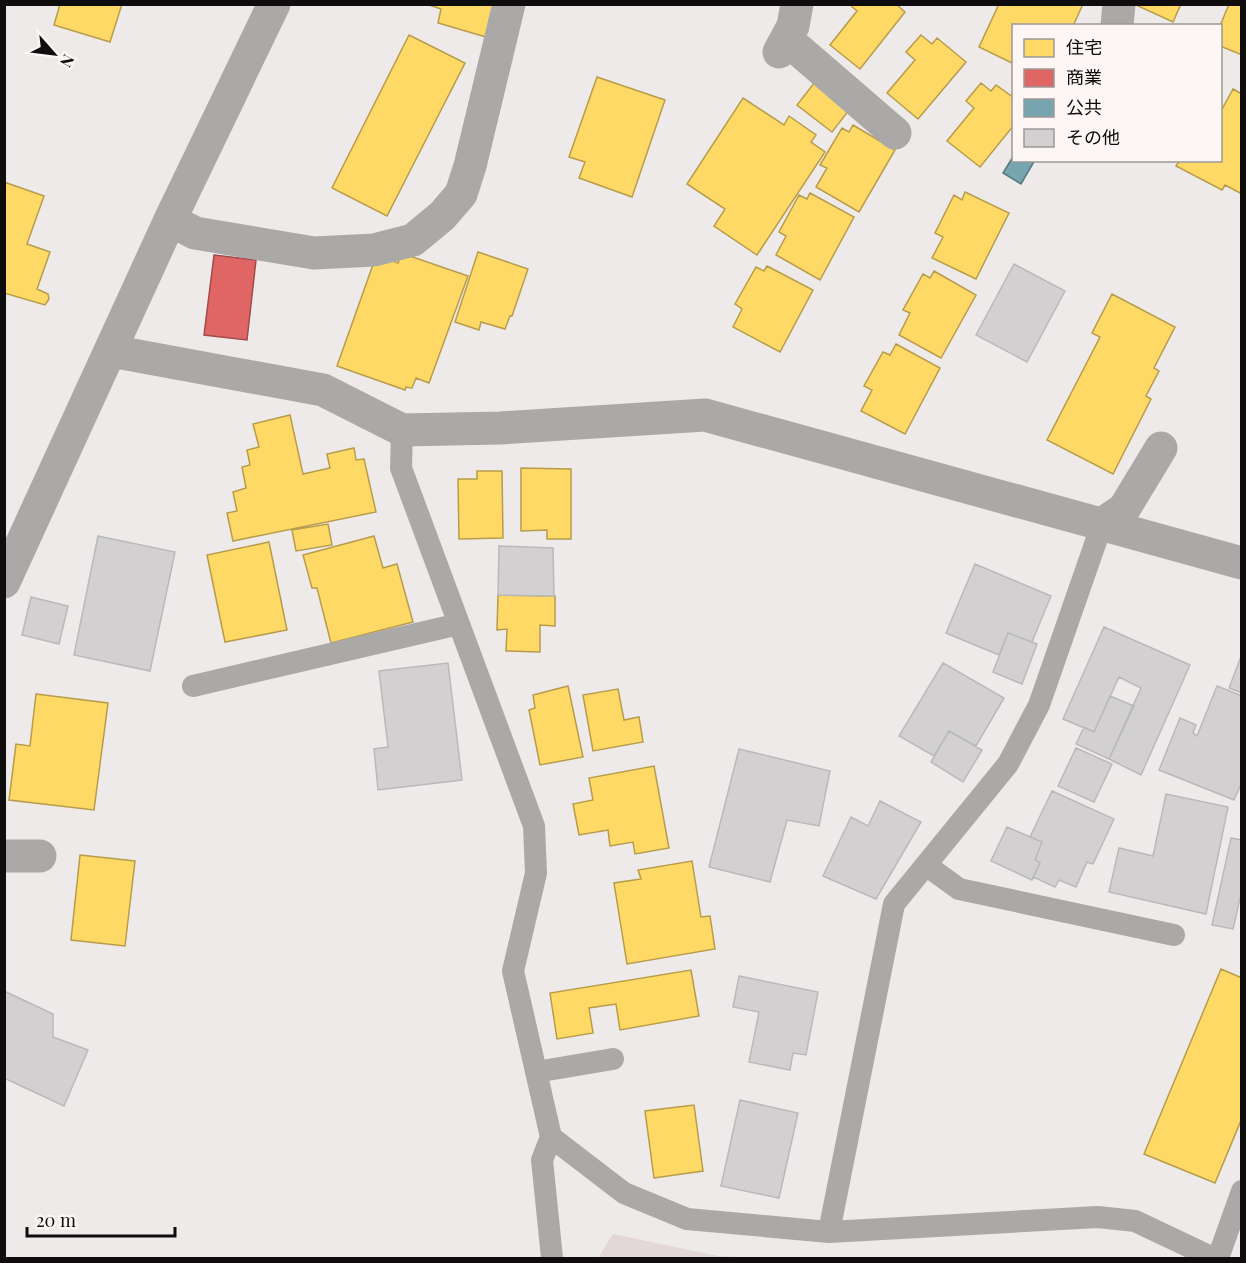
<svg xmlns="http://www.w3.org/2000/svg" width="1246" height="1263" font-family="'Playfair Display','Noto Sans JP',serif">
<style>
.built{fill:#e2d8d7}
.homes{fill:#ffd966;stroke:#b79c4b;stroke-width:1.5}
.shops{fill:#e06666;stroke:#a14b4b;stroke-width:1.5}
.public{fill:#76a5af;stroke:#57777e;stroke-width:1.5}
.building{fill:#d2d0d0;stroke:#bab9b9;stroke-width:1.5}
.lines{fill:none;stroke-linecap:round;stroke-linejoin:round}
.lane{stroke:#aaa9a8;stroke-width:22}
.street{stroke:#aaa9a8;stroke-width:33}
</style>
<rect width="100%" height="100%" fill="#eeeae9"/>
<path class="built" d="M 613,1234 L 718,1256 L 760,1258 L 598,1258 Z"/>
<path class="homes" d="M 60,4 L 122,4 L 110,42 L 54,25 Z
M 495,4 L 486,37 L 438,23 L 441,9 L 429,5 Z
M 849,4 L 896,4 L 905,12 L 860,69 L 830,45 L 857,11 Z
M 999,4 L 1083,4 L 1073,26 L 1014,26 L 1014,64 L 979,47 Z
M 1139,4 L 1181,4 L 1173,22 L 1138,6 Z
M 1229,4 L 1242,4 L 1242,55 L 1220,46 L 1220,26 Z
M 409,35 L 465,63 L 387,216 L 332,188 Z
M 921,35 L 932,44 L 937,38 L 966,62 L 918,119 L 887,93 L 915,60 L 906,52 Z
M 597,77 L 665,100 L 632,197 L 579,178 L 585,162 L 569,157 Z
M 818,78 L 853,105 L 832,132 L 797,105 Z
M 981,83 L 991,91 L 996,85 L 1014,98 L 1014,125 L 980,167 L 947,141 L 974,108 L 966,101 Z
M 1233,89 L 1242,94 L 1242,194 L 1225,185 L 1222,190 L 1176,166 L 1180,160 L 1220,160 L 1220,113 Z
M 743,98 L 784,125 L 789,116 L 816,135 L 811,142 L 825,152 L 757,255 L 714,226 L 725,209 L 687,184 Z
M 853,125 L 895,150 L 859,212 L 816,187 L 827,168 L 820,165 L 842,128 L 849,132 Z
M 4,182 L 44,196 L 27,244 L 50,252 L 37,289 L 48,294 L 49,299 L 45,305 L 4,293 Z
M 965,192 L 1009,213 L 976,279 L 932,258 L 943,237 L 935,233 L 954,195 L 962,200 Z
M 810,193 L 854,217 L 820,280 L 776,255 L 786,236 L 779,232 L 799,195 L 807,199 Z
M 478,252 L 528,269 L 512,316 L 510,316 L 505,329 L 481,322 L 479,330 L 455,322 Z
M 401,253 L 468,276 L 429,383 L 416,378 L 412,388 L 406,387 L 405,390 L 337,366 L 375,259 L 385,258 L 398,263 Z
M 767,266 L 813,290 L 780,352 L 733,327 L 742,309 L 735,304 L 756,267 L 764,271 Z
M 934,271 L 976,295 L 941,358 L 899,335 L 910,313 L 903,310 L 923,274 L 930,278 Z
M 1112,294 L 1175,327 L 1154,368 L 1159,371 L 1146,396 L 1151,399 L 1113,474 L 1047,440 L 1100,337 L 1092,333 Z
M 896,344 L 940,368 L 905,434 L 861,411 L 872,390 L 864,386 L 883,352 L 890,355 Z
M 290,415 L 303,474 L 330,468 L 327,454 L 354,448 L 356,460 L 364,459 L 376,512 L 233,541 L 227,513 L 237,511 L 233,492 L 246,488 L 242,467 L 250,465 L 247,450 L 259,447 L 253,424 Z
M 521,468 L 571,469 L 571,539 L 547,539 L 547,530 L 521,531 Z
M 477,471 L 502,471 L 503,538 L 459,539 L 458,479 L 477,479 Z
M 328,524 L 332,545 L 296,551 L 292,530 Z
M 374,536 L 383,568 L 397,564 L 413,622 L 331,643 L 317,588 L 312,588 L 303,555 Z
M 269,542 L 287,630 L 225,642 L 207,555 Z
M 498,595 L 555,596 L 555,626 L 540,625 L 540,652 L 506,651 L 507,629 L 497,630 Z
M 568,686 L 583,757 L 540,765 L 529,710 L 535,708 L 533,695 Z
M 618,689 L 624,720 L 639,717 L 643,742 L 593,751 L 583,695 Z
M 36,694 L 108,703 L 94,810 L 9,800 L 16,744 L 30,746 Z
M 654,766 L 669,848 L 635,854 L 633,842 L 610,846 L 608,830 L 579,835 L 573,804 L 593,800 L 589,778 Z
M 80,855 L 135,861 L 125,946 L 71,940 Z
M 692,861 L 701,917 L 710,916 L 715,949 L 627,964 L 614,883 L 641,879 L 638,870 Z
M 1221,969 L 1242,978 L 1242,1118 L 1215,1183 L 1144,1154 Z
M 691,970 L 699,1016 L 620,1030 L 616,1004 L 589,1008 L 593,1033 L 557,1039 L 550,993 Z
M 694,1105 L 703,1171 L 654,1178 L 645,1111 Z"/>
<path class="shops" d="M 214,255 L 256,260 L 247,340 L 204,335 Z"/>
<path class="public" d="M 1014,155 L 1014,160 L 1035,160 L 1021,184 L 1003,173 Z"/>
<path class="building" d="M 1014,264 L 1065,291 L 1027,362 L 976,335 Z
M 98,536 L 175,552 L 150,671 L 74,655 Z
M 499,546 L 553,548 L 554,596 L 498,595 Z
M 975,564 L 1051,596 L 1032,642 L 1008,633 L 999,655 L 946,633 Z
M 31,597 L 68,606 L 59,644 L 22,635 Z
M 1104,627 L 1190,665 L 1141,775 L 1109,759 L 1141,688 L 1119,677 L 1094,732 L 1063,719 Z
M 1008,633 L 1037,644 L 1022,684 L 993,672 Z
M 1242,654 L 1242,693 L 1229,688 Z
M 448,663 L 462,780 L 378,790 L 374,749 L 388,747 L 379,671 Z
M 943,663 L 1004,698 L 976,746 L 949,731 L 934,756 L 899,736 Z
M 1217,686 L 1242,696 L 1242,782 L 1234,800 L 1159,770 L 1180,718 L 1196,725 L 1193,733 L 1197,736 Z
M 1110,696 L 1134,706 L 1109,759 L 1076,744 L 1084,727 L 1094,732 Z
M 949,731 L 982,750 L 963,782 L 931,762 Z
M 1076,748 L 1112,764 L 1094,802 L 1058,786 Z
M 739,749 L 830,771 L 819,826 L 787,820 L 770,882 L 709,867 Z
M 1052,791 L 1114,819 L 1093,864 L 1087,862 L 1076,887 L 1059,880 L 1055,887 L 1033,877 L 1040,863 L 1035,860 L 1042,842 L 1030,837 Z
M 1166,794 L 1228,807 L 1206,914 L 1109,892 L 1119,848 L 1153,856 Z
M 880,801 L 921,822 L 876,899 L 823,876 L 851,817 L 868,826 Z
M 1007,827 L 1042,842 L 1035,860 L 1040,863 L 1032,880 L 991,861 Z
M 1231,838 L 1242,840 L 1242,890 L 1233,929 L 1212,925 Z
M 739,976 L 818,992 L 806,1055 L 793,1053 L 790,1070 L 749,1062 L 759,1012 L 733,1007 Z
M 4,991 L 53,1014 L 53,1037 L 88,1050 L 64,1106 L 4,1078 Z
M 740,1100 L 798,1113 L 779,1198 L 721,1186 Z"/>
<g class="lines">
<path class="lane" d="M 402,430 L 401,468 L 534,826 L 536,873 L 513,971 L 551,1137 L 542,1160 L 552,1258
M 193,686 L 459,624
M 926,865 L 959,889 L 1174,935
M 536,1072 L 613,1059
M 551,1137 L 624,1193 L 687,1219 L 829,1232 L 1098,1217 L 1135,1221 L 1213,1258
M 829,1232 L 894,904 L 1008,764 L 1039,705 L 1102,524
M 1218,1258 L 1242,1191"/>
<path class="street" d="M 1117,26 L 1119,4
M 786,39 L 895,133
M 779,52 L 793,26 L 797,4
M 170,220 L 195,233 L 314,253 L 374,250 L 413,240 L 442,216 L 461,194 L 470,166 L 509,4
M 111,351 L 323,390 L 402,430 L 500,428 L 705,415 L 1242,563
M 1102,524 L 1124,509 L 1161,448
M 4,582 L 170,220 L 274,4
M 4,856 L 40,856"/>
</g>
<rect width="1246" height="1263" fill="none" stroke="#0e0c0c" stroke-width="12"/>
<rect x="1012" y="24" width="210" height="138" fill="#fcf7f5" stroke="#9d9998" stroke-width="1.5"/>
<rect x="1024" y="39" width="30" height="18" fill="#ffd966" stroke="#9d9998" stroke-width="1.5"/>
<text x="1066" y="54" font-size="18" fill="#0e0c0c">住宅</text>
<rect x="1024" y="69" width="30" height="18" fill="#e06666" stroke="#9d9998" stroke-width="1.5"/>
<text x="1066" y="84" font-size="18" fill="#0e0c0c">商業</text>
<rect x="1024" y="99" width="30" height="18" fill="#76a5af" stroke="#9d9998" stroke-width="1.5"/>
<text x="1066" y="114" font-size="18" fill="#0e0c0c">公共</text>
<rect x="1024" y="129" width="30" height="18" fill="#d2d0d0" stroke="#9d9998" stroke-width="1.5"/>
<text x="1066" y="144" font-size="18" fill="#0e0c0c">その他</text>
<g transform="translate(54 54) rotate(118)" stroke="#fcf7f5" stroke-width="4.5" paint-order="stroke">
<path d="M0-4.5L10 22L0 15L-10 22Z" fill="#0e0c0c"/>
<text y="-9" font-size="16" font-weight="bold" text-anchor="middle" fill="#0e0c0c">N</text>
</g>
<path d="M27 1227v9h148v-9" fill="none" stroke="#0e0c0c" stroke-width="3"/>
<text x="36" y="1227" font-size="18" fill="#0e0c0c" stroke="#fcf7f5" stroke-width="4.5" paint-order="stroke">20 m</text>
</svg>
